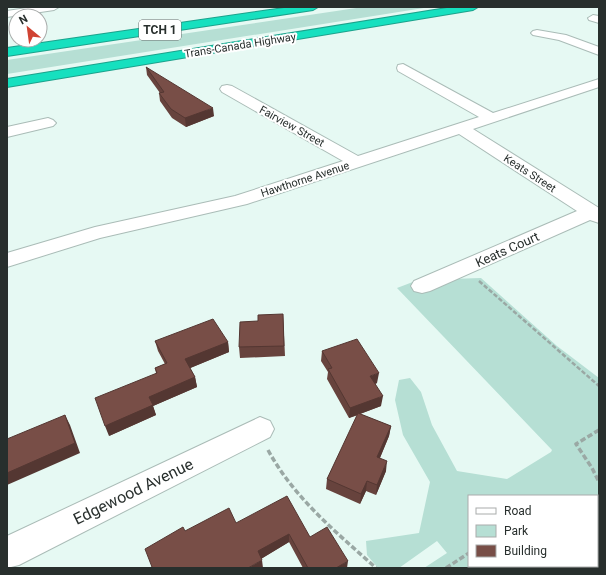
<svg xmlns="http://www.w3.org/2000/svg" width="606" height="575" font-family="Roboto,sans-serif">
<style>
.green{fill:#b6dfd4;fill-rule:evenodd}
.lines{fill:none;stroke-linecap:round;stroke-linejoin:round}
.minor-casing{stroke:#aabcb7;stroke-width:2}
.highway-casing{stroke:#1ca28c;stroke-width:2}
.path-far1{stroke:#9aa8a4;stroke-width:2.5;stroke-dasharray:4.5 2;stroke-linecap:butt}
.path{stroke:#9aa8a4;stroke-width:3.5;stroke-dasharray:5.5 2.5;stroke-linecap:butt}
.minor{fill:#fff;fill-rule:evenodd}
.highway{fill:#16e0bf;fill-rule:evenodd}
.wall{fill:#67433d}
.shaded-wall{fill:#543732}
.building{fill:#784e47;stroke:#543732}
.labels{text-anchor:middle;stroke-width:4;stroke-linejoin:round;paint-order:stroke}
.far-street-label{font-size:11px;fill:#282f2d;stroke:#fff}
.shield{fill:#fff;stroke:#686d6c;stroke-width:1}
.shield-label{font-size:12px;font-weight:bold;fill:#282f2d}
.street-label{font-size:13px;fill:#282f2d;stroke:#fff}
.near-street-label{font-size:16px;fill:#282f2d;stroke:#fff}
</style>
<rect width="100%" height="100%" fill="#e6f9f3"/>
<path class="green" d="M 363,7 L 430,7 L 7,74 L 7,60 Z
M 481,278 L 557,346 L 599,378 L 599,568 L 424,568 L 447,553 L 437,541 L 399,568 L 378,568 L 367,555 L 366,541 L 419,533 L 430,482 L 403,435 L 395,400 L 399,380 L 410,378 L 421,392 L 432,425 L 457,471 L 507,479 L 551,452 L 552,450 L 397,288 L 418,280 ZM 469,496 L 597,496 L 597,566 L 469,566 Z"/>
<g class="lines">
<defs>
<path id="minor" d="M 33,7 L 59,7 L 54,10 L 7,17 L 7,11 Z
M 593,15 L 599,16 L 599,23 L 589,20 L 588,18 Z
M 537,30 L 566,35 L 599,47 L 599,55 L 559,40 L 533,35 L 531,33 L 533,31 Z
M 403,64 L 493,113 L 599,79 L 599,87 L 473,129 L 599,208 L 599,223 L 590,220 L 430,291 L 422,293 L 414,291 L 411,286 L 414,281 L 577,211 L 459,134 L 247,204 L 100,238 L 7,267 L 7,253 L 95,227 L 235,196 L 343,161 L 222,92 L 220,89 L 222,86 L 227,85 L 232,86 L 358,156 L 479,117 L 398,71 L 397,68 L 398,65 Z
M 48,118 L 53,120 L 56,123 L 53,126 L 7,137 L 7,127 Z
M 260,417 L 270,421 L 274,429 L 270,437 L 19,565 L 7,568 L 7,536 Z"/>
<path id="highway" d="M 291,7 L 318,7 L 313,10 L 7,56 L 7,48 Z
M 453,7 L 478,7 L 473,10 L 7,87 L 7,79 Z"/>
</defs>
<use href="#minor" class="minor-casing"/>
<use href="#highway" class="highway-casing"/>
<path class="path-far1" d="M 479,281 L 599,386"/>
<path class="path" d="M 599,430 L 576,444 L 592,468 L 599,482
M 268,450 C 294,498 336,532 376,568
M 597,500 L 599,498
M 446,568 L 469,553"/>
<use href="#minor" class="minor"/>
<use href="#highway" class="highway"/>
</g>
<path class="wall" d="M 146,67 L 214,116 L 186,127 L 172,118 L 160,101 L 159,93 L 160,93 L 147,75 Z
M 283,314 L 285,356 L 240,358 L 239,347 Z
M 155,341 L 228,342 L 229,352 L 190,368 L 195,377 L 197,387 L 153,406 L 156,415 L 109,436 L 156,373 L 155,368 L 165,364 L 158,351 Z
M 322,351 L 377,383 L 375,384 L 381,406 L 360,414 L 391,426 L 389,436 L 380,458 L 386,471 L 376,495 L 366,491 L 360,504 L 326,489 L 327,479 L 358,415 L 349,418 L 327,379 L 328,372 L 321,361 Z
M 236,523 L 310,537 L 347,568 L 303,568 L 289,542 L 261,559 L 152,567 L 185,531 Z"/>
<path class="shaded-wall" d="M 213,108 L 214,116 L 186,127 L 185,118 Z
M 228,342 L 229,352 L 188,369 L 185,359 Z
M 379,373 L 377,383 L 369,386 L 370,376 Z
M 195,377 L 197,387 L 153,406 L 156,415 L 109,436 L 105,426 L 149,397 Z
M 383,396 L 381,406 L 349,418 L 350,408 Z
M 65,415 L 70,425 L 80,453 L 7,485 L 7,473 Z
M 391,426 L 389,436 L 376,467 L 377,457 Z
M 387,461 L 386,471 L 376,495 L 377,485 Z
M 367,481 L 366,491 L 360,504 L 361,494 Z
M 289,534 L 289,542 L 259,560 L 258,551 Z
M 262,560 L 263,568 L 248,568 Z
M 348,561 L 347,568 L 336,568 Z"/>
<path class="building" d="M 146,67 L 213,108 L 185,118 L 171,109 L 159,93 L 164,92 Z
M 283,314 L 284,346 L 239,347 L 240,322 L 258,321 L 258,315 Z
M 213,319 L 228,342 L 185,359 L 195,377 L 149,397 L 153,405 L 105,426 L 95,398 L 157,373 L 155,368 L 167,363 L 155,341 Z
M 357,339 L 379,373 L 370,376 L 383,396 L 350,408 L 328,369 L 332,368 L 322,351 Z
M 358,413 L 391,426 L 377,457 L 387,461 L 377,485 L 367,481 L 361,494 L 327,479 Z
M 65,415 L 75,443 L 7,473 L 7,439 Z
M 287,496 L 310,537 L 327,527 L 348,561 L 336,568 L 308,568 L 289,534 L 258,551 L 262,560 L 248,568 L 150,568 L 152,567 L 145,549 L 183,527 L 185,531 L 229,508 L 236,523 Z"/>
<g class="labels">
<g class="far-street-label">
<text transform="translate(240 45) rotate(-9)" y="4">Trans-Canada Highway</text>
<text transform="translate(292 126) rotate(29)" y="4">Fairview Street</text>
<text transform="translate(530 173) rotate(33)" y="4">Keats Street</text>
<text transform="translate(305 179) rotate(-18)" y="4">Hawthorne Avenue</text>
</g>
<rect class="shield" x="139" y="20" width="42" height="20" rx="3"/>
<g class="shield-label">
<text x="160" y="34">TCH 1</text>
</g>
<g class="street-label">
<text transform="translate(507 249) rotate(-24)" y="5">Keats Court</text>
</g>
<g class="near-street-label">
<text transform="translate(133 491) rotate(-26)" y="6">Edgewood Avenue</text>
</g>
</g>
<rect width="606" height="575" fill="none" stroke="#282f2d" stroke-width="16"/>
<rect x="468" y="495" width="130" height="72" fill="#ffffff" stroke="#a9acab"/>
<rect x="476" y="508" width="20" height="6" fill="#ffffff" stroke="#a9acab"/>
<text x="504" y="515" font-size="12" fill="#282f2d">Road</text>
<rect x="476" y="525" width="20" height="12" fill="#b6dfd4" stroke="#a9acab"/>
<text x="504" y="535" font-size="12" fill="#282f2d">Park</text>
<rect x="476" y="545" width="20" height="12" fill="#784e47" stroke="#a9acab"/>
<text x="504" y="555" font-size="12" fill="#282f2d">Building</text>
<g transform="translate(28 28) rotate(331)"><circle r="19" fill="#ffffff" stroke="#a9acab"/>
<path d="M0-3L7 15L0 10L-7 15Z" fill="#d04333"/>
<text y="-6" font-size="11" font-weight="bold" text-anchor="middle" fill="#282f2d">N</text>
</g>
</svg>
